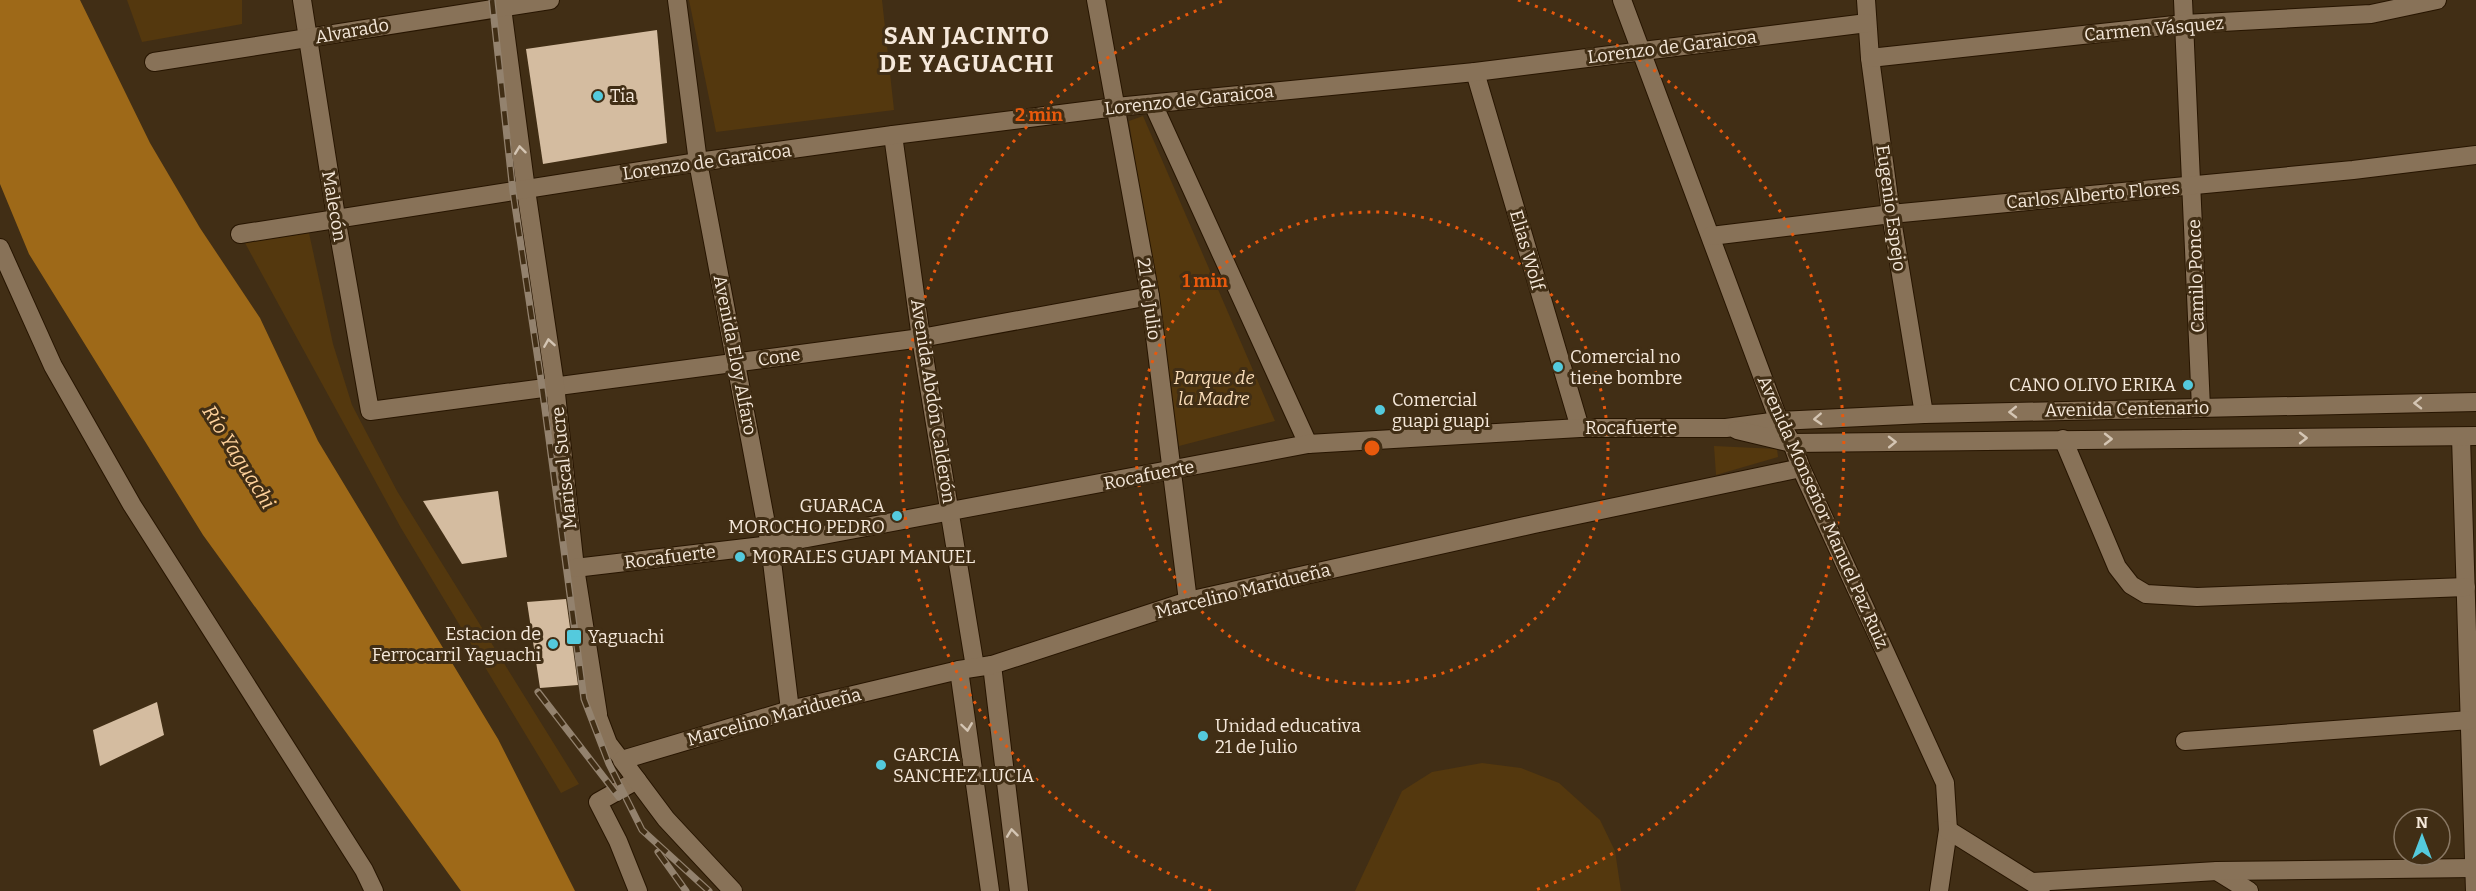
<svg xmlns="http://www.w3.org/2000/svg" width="2476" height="891" viewBox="0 0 2476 891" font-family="Bitter,serif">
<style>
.green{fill:#54380e}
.water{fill:#9e6918}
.building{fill:#d4bca0}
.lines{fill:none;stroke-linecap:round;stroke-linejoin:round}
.pedestrian-casing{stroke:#271500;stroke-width:18}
.minor-casing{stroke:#271500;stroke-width:20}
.tertiary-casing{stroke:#271500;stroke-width:20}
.pedestrian{stroke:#887258;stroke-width:16}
.minor{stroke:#887258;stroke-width:18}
.tertiary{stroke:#887258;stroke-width:18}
.rail-casing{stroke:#93826e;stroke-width:7}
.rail{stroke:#412e15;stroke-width:4.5;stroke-dasharray:14;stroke-linecap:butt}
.oneway{stroke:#d4c5b3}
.ring{fill:none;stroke:#e8590c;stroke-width:3;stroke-dasharray:3 6}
.poi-dot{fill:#54cadd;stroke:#412e15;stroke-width:2}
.labels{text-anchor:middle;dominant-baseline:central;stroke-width:6;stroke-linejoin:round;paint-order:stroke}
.street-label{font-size:18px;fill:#f5e8da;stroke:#412e15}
.poi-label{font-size:18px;fill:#f5e8da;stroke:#412e15;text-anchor:start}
.park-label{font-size:18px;font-style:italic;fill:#f9dcb8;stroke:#412e15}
.water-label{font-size:20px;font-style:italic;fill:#fed19b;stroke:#412e15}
.district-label{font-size:24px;font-weight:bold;letter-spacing:1.5px;fill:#f5e8da;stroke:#412e15}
.centre{fill:#e8590c;stroke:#412e15;stroke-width:3}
.ring-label{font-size:18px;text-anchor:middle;font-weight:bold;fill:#e8590c;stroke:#412e15;stroke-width:6;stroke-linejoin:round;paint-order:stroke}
</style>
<rect width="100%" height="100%" fill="#412e15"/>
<g class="green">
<polygon points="127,0 242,0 242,24 142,42"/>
<polygon points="689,0 882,0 894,110 716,132"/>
<polygon points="1143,116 1275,421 1179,446 1129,121"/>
<polygon points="309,233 333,344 352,405 397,491 579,784 561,793 401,528 245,243"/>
<polygon points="1714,446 1777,449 1778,457 1716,475"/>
<polygon points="1482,763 1521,768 1559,783 1600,820 1615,851 1621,891 1355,891 1402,791 1432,772"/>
</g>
<polygon class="water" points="0,0 80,0 150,143 200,228 260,318 318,441 498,739 575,891 461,891 203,535 29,254 0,184"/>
<g class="building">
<polygon points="657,30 667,143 543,164 526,49"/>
<polygon points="498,491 507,557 462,564 423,501"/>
<polygon points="566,599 578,685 540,688 527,602"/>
<polygon points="157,702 164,735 100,766 93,730"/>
</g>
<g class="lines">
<defs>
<polyline id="pedestrian" points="598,714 609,743 622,760"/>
<g id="minor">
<polyline points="302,0 336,217 370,411 921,338 1150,296"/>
<polyline points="501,0 526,190 555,385 575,568 598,714"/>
<polyline points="1096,0 1150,296 1188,601"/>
<polyline points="1622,0 1779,421 1792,443 1801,468 1945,783 1948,830 1939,891"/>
<polyline points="1866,0 1870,58 1891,214 1924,414"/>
<polyline points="2183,0 2201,408"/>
<polyline points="1870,58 2184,24 2371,14 2437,0"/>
<polyline points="154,62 550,0"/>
<polyline points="1475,72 1580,428"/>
<polyline points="1153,104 1308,444"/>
<polyline points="893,135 921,338 975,667"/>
<polyline points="240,234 698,162 893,135 1116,107 1475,72 1867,23"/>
<polyline points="1711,236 1891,214 2353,170 2476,155"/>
<polyline points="0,248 53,366 132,505 364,870 374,891"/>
<polyline points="2461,437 2475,891"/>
<polyline points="2063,439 2117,567 2131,585 2146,594 2197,597 2466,587"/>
<polyline points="575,568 770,545 790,710"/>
<polyline points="992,665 1019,891"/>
<polyline points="959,670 990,891"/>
<polyline points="2185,741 2470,720"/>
<polyline points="637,780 598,802 618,841 638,891"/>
<polyline points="1948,830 2041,888"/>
<polyline points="2217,871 2249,891"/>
<polyline points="2033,882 2217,871 2474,868"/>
<polyline points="733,891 666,819 622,760 790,710 959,670 992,665 1188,601 1534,524 1801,468"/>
</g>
<g id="tertiary">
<polyline points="677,0 698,162 770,545 1308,444 1580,428 1726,428 1779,421 1924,414 2476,402"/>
<polyline points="1737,430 1792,443 2476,436"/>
</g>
</defs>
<use href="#pedestrian" class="pedestrian-casing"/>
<use href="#minor" class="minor-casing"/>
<use href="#tertiary" class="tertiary-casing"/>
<use href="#pedestrian" class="pedestrian"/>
<use href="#minor" class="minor"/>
<use href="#tertiary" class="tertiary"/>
<defs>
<g id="rail">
<polyline points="492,0 513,192 542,387 584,699 609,764 642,830 709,891"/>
<polyline points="538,692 619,797"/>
<polyline points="658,852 686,891"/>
</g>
</defs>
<use href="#rail" class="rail-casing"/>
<use href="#rail" class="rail"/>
</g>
<defs><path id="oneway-chevron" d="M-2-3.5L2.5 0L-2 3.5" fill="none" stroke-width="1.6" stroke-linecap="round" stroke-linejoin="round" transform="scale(1.5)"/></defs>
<g class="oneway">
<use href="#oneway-chevron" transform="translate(520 150) rotate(-97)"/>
<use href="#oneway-chevron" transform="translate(549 343) rotate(-99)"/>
<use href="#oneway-chevron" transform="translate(2418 403) rotate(179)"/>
<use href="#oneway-chevron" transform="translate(2013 412) rotate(179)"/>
<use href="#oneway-chevron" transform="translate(1818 419) rotate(177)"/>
<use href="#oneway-chevron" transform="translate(2303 438)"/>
<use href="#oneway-chevron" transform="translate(2108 439)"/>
<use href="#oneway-chevron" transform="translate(1892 442) rotate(-1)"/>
<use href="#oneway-chevron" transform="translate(967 727) rotate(82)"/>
<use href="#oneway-chevron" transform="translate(1012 833) rotate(-97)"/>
</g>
<g class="ring">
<circle cx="1372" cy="448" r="236"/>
<path d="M1211 891A471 471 0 0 1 1226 0M1518 0A471 471 0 0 1 1533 891"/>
</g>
<g class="poi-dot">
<circle cx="598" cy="96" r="6"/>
<circle cx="1558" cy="367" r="6"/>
<circle cx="2188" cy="385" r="6"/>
<circle cx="1380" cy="410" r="6"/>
<circle cx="897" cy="516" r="6"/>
<circle cx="740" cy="557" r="6"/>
<rect x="566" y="629" width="16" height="16" rx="3"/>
<circle cx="553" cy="644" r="6"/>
<circle cx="1203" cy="736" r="6"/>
<circle cx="881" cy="765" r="6"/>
</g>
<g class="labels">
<g class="street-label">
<text transform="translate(2154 29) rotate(-5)">Carmen Vásquez</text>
<text transform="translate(352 31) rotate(-10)">Alvarado</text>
<text transform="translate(1672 47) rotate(-7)">Lorenzo de Garaicoa</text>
<text transform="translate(1189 100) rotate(-6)">Lorenzo de Garaicoa</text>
<text transform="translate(707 162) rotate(-8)">Lorenzo de Garaicoa</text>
<text transform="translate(2093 195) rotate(-5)">Carlos Alberto Flores</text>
<text transform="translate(334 206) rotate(80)">Malecón</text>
<text transform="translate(1891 208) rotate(82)">Eugenio Espejo</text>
<text transform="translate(1527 250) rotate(74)">Elias Wolf</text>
<text transform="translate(2196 276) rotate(-92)">Camilo Ponce</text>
<text transform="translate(1149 299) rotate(82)">21 de Julio</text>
<text transform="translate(735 355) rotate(79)">Avenida Eloy Alfaro</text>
<text transform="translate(779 357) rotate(-8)">Cone</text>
<text transform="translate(933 401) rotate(81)">Avenida Abdón Calderón</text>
<text transform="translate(2127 409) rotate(-1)">Avenida Centenario</text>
<text x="1631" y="428">Rocafuerte</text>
<text transform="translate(564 468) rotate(-96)">Mariscal Sucre</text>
<text transform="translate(1149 475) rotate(-11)">Rocafuerte</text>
<text transform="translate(1823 512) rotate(66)">Avenida Monseñor Manuel Paz Ruiz</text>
<text transform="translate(670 557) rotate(-7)">Rocafuerte</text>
<text transform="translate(1243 591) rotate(-14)">Marcelino Maridueña</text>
<text transform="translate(774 717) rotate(-15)">Marcelino Maridueña</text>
</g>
<g class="poi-label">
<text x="610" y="96">Tia</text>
<text x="1570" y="357">Comercial no<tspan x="1570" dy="21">tiene bombre</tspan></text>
<text x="2176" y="385" text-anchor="end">CANO OLIVO ERIKA</text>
<text x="1392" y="400">Comercial<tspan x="1392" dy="21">guapi guapi</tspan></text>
<text x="885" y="506" text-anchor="end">GUARACA<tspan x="885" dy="21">MOROCHO PEDRO</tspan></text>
<text x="752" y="557">MORALES GUAPI MANUEL</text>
<text x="541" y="634" text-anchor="end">Estacion de<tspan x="541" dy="21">Ferrocarril Yaguachi</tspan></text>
<text x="588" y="637">Yaguachi</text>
<text x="1215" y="726">Unidad educativa<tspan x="1215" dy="21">21 de Julio</tspan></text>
<text x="893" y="755">GARCIA<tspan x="893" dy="21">SANCHEZ LUCIA</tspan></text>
</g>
<g class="park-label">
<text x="1214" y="378">Parque de<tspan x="1214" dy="21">la Madre</tspan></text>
</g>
<g class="water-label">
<text transform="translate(239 457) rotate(58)">Río Yaguachi</text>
</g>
<g class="district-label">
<text x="967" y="36">SAN JACINTO<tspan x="967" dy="28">DE YAGUACHI</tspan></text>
</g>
</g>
<circle cx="1372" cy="448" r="9" class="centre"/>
<g class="ring-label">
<text x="1039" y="121">2 min</text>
<text x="1205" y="287">1 min</text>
</g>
<g transform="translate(2422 837)"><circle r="28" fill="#412e15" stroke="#897864" stroke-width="1.5"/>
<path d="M0-4.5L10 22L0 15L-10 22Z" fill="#54cadd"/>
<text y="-9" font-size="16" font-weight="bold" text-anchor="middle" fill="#f5e8da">N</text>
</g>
</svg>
